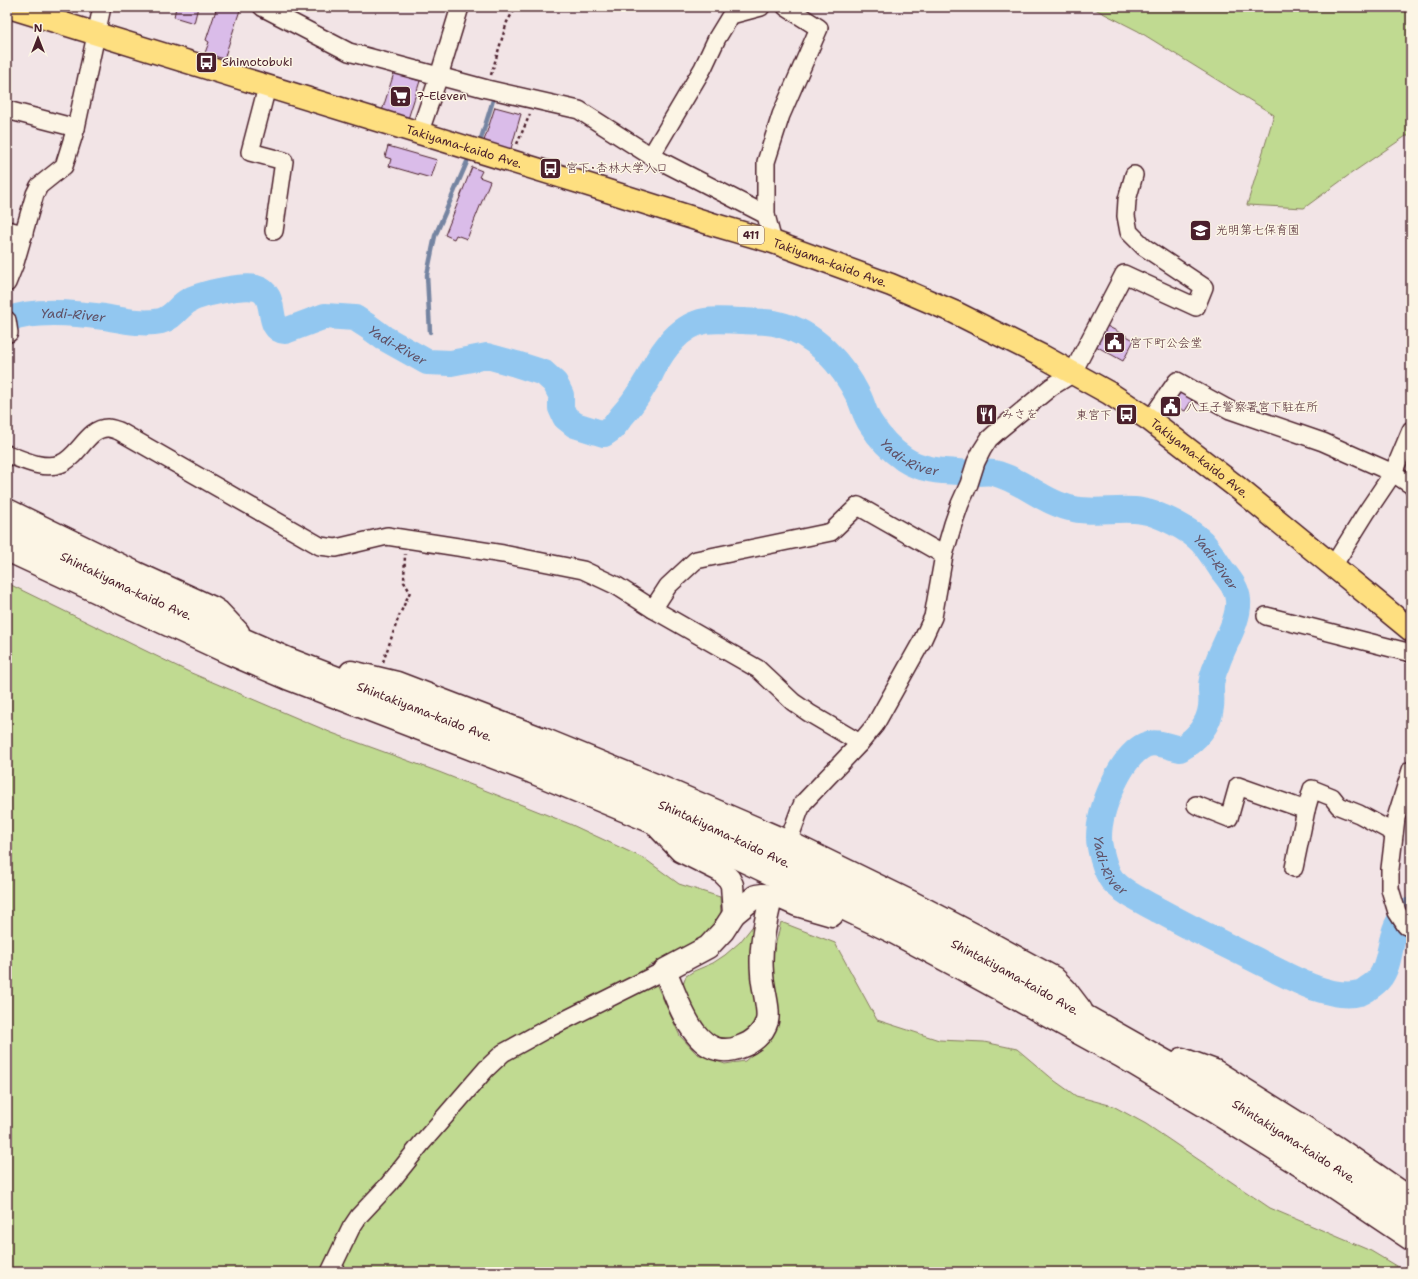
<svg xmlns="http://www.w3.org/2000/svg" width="1418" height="1279" viewBox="0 0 1418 1279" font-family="'Shantell Sans','Klee One',sans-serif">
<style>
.green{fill:#c0da91;stroke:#857c5e}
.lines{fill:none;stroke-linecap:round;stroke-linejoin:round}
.stream{stroke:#7584a1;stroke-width:4.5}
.river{stroke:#92c7f0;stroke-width:26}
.building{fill:#dabce9;stroke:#4a1f2b}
.minor-casing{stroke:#4a1f2b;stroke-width:20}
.secondary-casing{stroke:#4a1f2b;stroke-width:25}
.trunk-casing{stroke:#4a1f2b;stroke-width:25}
.path{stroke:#4a1f2b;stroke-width:2.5;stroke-dasharray:3 3;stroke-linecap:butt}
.minor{stroke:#fcf5e5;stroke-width:17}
.secondary{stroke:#fcf5e5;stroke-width:22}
.trunk{stroke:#fedf80;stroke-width:22}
.labels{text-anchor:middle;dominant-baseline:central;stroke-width:3;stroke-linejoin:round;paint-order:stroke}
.shield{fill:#fcf5e5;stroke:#7f5f63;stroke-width:1}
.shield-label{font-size:11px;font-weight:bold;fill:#4a1f2b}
.poi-label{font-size:12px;fill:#4a1f2b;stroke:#fcf5e5;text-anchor:start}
.street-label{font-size:12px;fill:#4a1f2b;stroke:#fcf5e5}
.water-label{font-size:13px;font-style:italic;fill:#605166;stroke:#fcf5e5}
</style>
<rect width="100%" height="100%" fill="#f2e4e6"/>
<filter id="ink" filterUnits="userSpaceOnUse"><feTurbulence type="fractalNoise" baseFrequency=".025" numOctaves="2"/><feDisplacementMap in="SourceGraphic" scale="8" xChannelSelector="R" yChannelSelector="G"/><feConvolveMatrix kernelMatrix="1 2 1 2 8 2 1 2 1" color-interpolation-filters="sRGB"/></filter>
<g filter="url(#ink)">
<g class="green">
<polygon points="1091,7 1411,7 1411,136 1406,136 1349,175 1304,208 1247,205 1274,115 1138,31"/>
<polygon points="7,583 189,672 332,733 439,772 570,824 645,859 679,884 720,897 721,916 706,938 671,957 648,966 680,1036 697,1054 725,1064 745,1061 763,1045 772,959 781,922 835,943 877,1020 939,1040 984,1042 1017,1049 1055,1081 1076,1096 1113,1106 1146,1124 1270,1208 1371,1251 1406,1272 7,1272"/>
<polygon points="756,922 759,1019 752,1030 731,1039 710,1036 698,1025 683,985 686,976 694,971 713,963 725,955 740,942"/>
</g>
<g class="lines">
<g class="stream">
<polyline points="480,142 494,97"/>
<polyline points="430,332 427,275 435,236 467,162"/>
</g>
<path class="river" id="s1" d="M7,320C35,309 75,313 104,317C122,320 143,325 161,321C172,318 177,309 185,303C196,294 242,285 256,288C280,294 264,330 285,331L325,316L355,318L369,327L384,338L427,362L451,363L487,356L516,364L544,373L555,383L561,395V408L565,417L575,425L604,434C614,428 614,426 621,417C631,406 639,394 646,382C649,378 651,373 653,369C663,349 681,325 705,321C718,319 732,321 744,321C755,322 767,321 778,324C815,332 843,365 859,397C863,405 865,416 871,424C879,437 891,450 904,459C925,473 951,471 975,473C981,473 988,472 994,473C1023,480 1045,504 1074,509C1097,514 1120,507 1142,511C1161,514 1189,529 1202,542C1210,551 1216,561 1222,570C1229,579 1237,588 1238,600C1240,620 1223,645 1217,664C1214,671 1211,680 1211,688C1211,694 1212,701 1211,707C1209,725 1196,740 1180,749C1169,747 1156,740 1145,745C1120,757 1099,810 1099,837C1099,848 1105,871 1112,880C1125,894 1144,902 1160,911C1191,928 1223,944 1254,959C1274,969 1294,980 1315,988C1327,992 1346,997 1359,993C1362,993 1365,990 1367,989C1371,986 1376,983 1379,979C1395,960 1386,923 1411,910"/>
</g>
<g class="building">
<polygon points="176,7 198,7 194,23 174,17"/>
<polygon points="217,7 241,7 224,59 205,53 209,42 206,40"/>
<polygon points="394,73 420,81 408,119 382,111"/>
<polygon points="495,107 521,114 510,152 483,144"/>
<polygon points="388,146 437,160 431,178 389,166 391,159 385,157"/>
<polygon points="472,167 482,171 479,177 490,181 467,239 456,235 454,239 445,235"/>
<polygon points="1105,325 1134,340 1123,361 1094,345"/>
<polygon points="1181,390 1195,395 1185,411 1177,407 1172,413 1164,407"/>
</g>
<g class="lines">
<defs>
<g id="minor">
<polyline points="262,7 349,52 487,89 579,110 651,156 766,215 773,242"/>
<polyline points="267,87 250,152 284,161 274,231"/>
<polyline points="7,110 76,128"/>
<polyline points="419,134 439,76 460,7"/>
<polyline points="651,156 703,68 717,38 731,15 761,7"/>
<polyline points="766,215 766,162 781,115 819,28 786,7"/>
<polyline points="7,230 24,234"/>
<polyline points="7,283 15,263 35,194 39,186 64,166 76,128 102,7"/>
<polyline points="7,320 9,333"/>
<polyline points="1150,420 1177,381 1230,410 1323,442 1393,473 1411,485"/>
<path d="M7,454C23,460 43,470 60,464C78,458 88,427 108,428C111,428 116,430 119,431L320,546L336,548L387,536L503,554L583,570L617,586L653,609L758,669L793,702L809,713L860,743"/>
<polyline points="1333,566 1366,513 1393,473 1411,430"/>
<polyline points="653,609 668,586 696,560 831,532 858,506 944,555"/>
<polyline points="1266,616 1411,653"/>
<polyline points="1411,770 1396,818 1390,869 1390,889 1397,912 1406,926 1411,927"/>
<polyline points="1196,805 1229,818 1238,786 1306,810"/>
<polyline points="788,842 799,812 803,803 860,743 875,725 922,641 933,617 944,555 953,524 960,504 969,484 976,462 982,450 989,439 999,430 1051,387 1072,374 1124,274 1196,307 1204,287 1144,247 1129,232 1126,216 1127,200 1134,175"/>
<polyline points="1294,868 1306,810 1312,789 1332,797 1339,806 1359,814 1394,833"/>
<polyline points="330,1272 351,1228 359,1216 389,1184 421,1144 486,1069 503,1053 543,1031 665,970"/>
</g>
<g id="secondary">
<polyline points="7,510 136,573 213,608 219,612 238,632"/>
<path id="s2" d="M7,529L133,591L288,659L552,761L674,810L910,921L995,965L1195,1078L1411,1216"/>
<polyline points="7,550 231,654 287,678 532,772 727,853 893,932 957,966 1121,1056 1205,1106 1314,1174 1411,1239"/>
<polyline points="351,672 397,683 543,739 665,789 788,842 913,903 990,943 1054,978 1065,989 1081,1010"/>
<polyline points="659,828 681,851 721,871 729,879 732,885 734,914"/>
<path d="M769,907C764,929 760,950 762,973C762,986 770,1009 767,1021C763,1034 752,1043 740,1047C695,1065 678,1000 665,970L708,947L723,931L734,914L756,896L763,895L777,896L797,905L832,915"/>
<polyline points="1182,1059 1215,1071 1336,1147 1411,1199"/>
</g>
<g id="trunk">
<path id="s3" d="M9,7L592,186L715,225L773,242L891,285L954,312L1042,356L1109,393L1150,420L1238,488L1411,630"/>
</g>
</defs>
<use href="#minor" class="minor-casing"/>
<use href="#secondary" class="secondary-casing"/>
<use href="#trunk" class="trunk-casing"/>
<g class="path">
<polyline points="491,75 507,22 516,7"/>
<polyline points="517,144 530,114"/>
<polyline points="383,662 399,616 410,592 404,582 405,554"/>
</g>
<use href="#minor" class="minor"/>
<use href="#secondary" class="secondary"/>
<use href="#trunk" class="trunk"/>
</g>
</g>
<defs>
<symbol id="bus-square" viewBox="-11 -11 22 22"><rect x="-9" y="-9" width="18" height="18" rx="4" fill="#4a1f2b" stroke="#fcf5e5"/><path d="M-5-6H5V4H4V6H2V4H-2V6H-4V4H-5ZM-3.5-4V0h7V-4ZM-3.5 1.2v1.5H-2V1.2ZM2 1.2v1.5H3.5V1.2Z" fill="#fff"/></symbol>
<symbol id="supermarket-square" viewBox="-11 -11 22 22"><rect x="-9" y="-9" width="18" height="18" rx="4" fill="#4a1f2b" stroke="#fcf5e5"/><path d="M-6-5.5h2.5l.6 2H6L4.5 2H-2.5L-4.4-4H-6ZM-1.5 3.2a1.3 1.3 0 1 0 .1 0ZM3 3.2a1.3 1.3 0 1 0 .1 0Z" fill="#fff"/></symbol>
<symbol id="school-square" viewBox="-11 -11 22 22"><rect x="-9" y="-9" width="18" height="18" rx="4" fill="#4a1f2b" stroke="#fcf5e5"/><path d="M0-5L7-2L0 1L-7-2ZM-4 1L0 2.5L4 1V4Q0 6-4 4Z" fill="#fff"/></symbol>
<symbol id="civic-square" viewBox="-11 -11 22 22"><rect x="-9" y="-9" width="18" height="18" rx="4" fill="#4a1f2b" stroke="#fcf5e5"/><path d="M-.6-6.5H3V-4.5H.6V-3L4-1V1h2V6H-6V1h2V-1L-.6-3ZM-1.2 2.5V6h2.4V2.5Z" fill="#fff"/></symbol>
<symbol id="restaurant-square" viewBox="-11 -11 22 22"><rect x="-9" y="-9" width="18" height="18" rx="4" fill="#4a1f2b" stroke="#fcf5e5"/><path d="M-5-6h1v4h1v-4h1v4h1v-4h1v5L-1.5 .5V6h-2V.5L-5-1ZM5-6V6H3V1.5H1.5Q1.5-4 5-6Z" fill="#fff"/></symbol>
</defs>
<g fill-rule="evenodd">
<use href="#bus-square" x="194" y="50" width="25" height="25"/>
<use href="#supermarket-square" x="388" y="84" width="25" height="25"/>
<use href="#bus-square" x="538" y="156" width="25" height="25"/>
<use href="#school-square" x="1188" y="218" width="25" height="25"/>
<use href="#civic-square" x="1102" y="330" width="25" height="25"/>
<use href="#civic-square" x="1158" y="394" width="25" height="25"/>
<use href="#restaurant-square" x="974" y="402" width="25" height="25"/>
<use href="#bus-square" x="1114" y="402" width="25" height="25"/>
</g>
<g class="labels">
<rect class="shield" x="738" y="226" width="26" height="18" rx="3"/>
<g class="shield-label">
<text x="751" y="235">411</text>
</g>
<g class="poi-label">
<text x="222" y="62">Shimotobuki</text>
<text x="416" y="96">7-Eleven</text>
<text x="566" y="168">宮下･杏林大学入口</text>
<text x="1216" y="230">光明第七保育園</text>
<text x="1130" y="343">宮下町公会堂</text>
<text x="1186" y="407">八王子警察署宮下駐在所</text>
<text x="1002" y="414">みさを</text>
<text x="1112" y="415" text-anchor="end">東宮下</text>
</g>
<g class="street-label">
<text stroke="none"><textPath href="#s3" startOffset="476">Takiyama-kaido Ave.</textPath></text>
<text stroke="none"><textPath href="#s3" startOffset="860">Takiyama-kaido Ave.</textPath></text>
<text stroke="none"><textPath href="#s3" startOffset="1280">Takiyama-kaido Ave.</textPath></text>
<text stroke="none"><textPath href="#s2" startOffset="132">Shintakiyama-kaido Ave.</textPath></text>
<text stroke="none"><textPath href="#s2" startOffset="456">Shintakiyama-kaido Ave.</textPath></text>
<text stroke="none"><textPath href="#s2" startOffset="780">Shintakiyama-kaido Ave.</textPath></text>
<text stroke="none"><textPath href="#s2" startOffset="1104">Shintakiyama-kaido Ave.</textPath></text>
<text stroke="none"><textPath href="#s2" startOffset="1428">Shintakiyama-kaido Ave.</textPath></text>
</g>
<g class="water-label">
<text stroke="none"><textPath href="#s1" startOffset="67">Yadi-River</textPath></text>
<text stroke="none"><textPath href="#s1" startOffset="439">Yadi-River</textPath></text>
<text stroke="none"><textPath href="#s1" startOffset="1111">Yadi-River</textPath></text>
<text stroke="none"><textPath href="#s1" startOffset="1448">Yadi-River</textPath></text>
<text stroke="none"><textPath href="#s1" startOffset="1832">Yadi-River</textPath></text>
</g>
</g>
<rect width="1418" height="1279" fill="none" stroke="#fcf5e5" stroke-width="24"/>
<rect x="12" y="12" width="1394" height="1255" fill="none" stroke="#4a1f2b" stroke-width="1.5" filter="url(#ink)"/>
<g transform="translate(38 38)" stroke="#fcf5e5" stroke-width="3" paint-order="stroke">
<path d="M0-3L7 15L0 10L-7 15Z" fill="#4a1f2b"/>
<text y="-6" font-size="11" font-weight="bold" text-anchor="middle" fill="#4a1f2b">N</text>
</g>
</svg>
